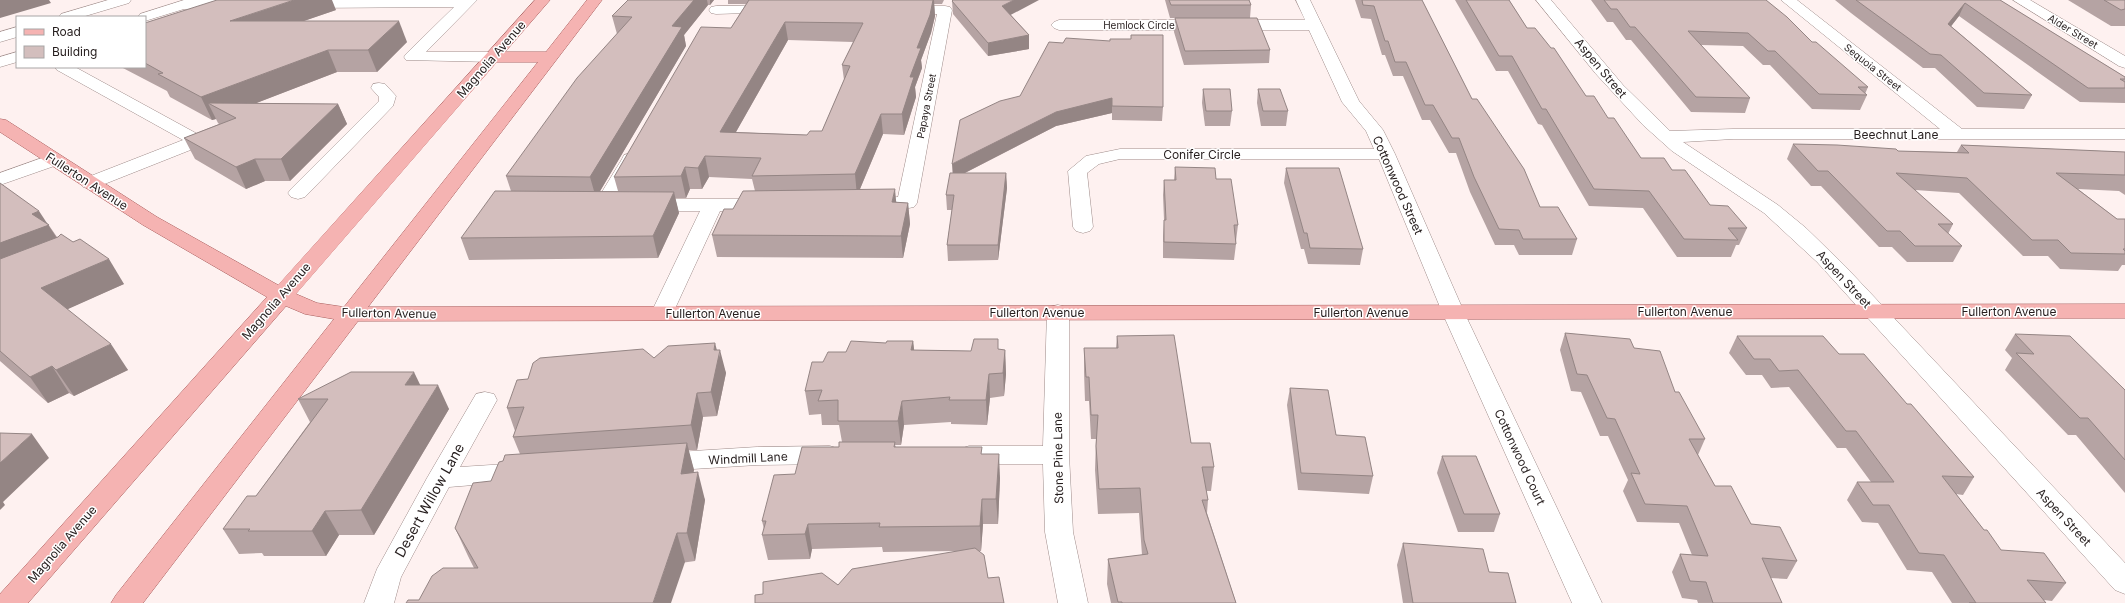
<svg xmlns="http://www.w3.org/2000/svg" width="2125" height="603" viewBox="0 0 2125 603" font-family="Inter,sans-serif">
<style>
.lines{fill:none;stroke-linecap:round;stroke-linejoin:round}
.minor-casing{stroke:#9e8b89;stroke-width:1}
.major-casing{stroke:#a85d5c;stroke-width:1}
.minor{fill:#fff;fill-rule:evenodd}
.major{fill:#f5b3b2;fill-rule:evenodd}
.wall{fill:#b5a3a3;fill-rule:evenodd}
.shaded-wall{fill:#948584}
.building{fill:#d3bebd;stroke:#948584;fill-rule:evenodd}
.labels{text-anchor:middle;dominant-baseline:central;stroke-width:3;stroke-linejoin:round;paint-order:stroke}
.far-street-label{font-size:10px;fill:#251d1d;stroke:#fff}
.street-label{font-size:12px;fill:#251d1d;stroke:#fff}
.near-street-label{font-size:14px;fill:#251d1d;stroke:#fff}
</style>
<rect width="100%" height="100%" fill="#fef1f0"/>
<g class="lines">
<defs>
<g id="minor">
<polygon points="108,0 131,0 129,3 82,17 59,17 61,14"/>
<polygon points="184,0 233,0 239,4 237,7 232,8 184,9 145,21 145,17 138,17 140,14"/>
<polygon points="303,0 477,0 426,52 493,52 499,54 501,57 499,60 493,62 406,60 404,57 406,54 454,7 304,8 299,7 297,4"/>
<polygon points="1296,0 1310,0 1359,101 1383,130 1395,154 1464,312 1602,603 1572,603 1442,312 1379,159 1120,159 1099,164 1087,173 1093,227 1090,231 1083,233 1076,231 1073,227 1068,171 1086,156 1120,149 1374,149 1366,131 1342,102 1309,30 1059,30 1054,28 1051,25 1054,22 1059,20 1305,20"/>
<polygon points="1536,0 1551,0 1623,85 1670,131 1733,129 1940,129 1781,0 1797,0 1962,129 2125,129 2125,139 1733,139 1683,142 1778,205 1806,228 1845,266 2125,563 2125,594 2115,590 1817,262 1764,213 1672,151 1643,125 1596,74"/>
<polygon points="2013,0 2030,0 2125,56 2125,68 2119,66"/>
<polygon points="774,5 779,6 781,9 779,12 716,14 711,13 709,10 711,7 716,6"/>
<path d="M904,6H945L950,7L952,10L917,203L914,207C901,210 883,210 870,207L867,203L870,199L898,197L937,14L899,13L897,10L899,7Z"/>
<polygon points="17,27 17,37 0,42 0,32"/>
<polygon points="17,52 17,62 0,67 0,57"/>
<polygon points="55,67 75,67 203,137 206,141 203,145 97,187 90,189 83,187 80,183 83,179 183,140 57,70"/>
<polygon points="379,83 385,84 396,96 393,106 305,197 298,199 291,197 288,193 291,189 379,101 379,97 371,88 373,84"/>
<polygon points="631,153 638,155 640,159 614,205 611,209 604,211 597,209 594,205 622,159 624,155"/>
<polygon points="53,154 60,156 62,160 60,164 0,185 0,173"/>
<polygon points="648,199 765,199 772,201 775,205 772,209 765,211 720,211 673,313 670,318 662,320 654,318 651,313 700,211 648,211 641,209 638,205 641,201"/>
<polygon points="1058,305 1066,307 1069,312 1069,455 1073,532 1088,603 1058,603 1045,532 1043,464 969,464 960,461 956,455 960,449 969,446 1043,446 1047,312 1050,307"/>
<polygon points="485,392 494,394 497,400 460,467 523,463 532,465 536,472 532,479 523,481 449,487 401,577 394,603 364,603 377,569 427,478 476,394"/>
<polygon points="830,446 839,449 843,455 839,461 830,464 757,465 661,471 652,469 648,462 652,455 661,453 757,447"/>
</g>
<path id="major" d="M535,0H550L505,52H546L587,0H602L368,307L2125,304V318L358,321L143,603H111L116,595L334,319L305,314L286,306L28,603H0V594L267,297L143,225L0,132V119L6,120L157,217L278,285ZM497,62H538L344,307L317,303L296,294Z"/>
</defs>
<use href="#minor" class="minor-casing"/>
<use href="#major" class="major-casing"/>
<use href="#minor" class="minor"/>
<use href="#major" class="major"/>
</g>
<g class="wall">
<path d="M628,0H714L710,5H708L684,35L686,46L600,191H618L614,177L731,28L746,4H728V0H944L942,4H934L935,16L931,33L921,60L922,68L915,87L916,97L904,135L883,134L860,189L897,202L908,203L910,224L903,258L717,257L712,235L733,209L755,191L752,179L709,177L702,189H690L686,198H675L679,213L658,258L469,260L461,238L511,191L506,176L617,34L612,16ZM788,40L853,42L842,65L844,80L822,131L807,135L736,132Z"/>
<polygon points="1165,0 1249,0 1251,5 1250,18 1270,50 1269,63 1184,65 1174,32 1175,18 1170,18"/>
<polygon points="1355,0 1422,0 1472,99 1540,207 1577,239 1572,255 1519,255 1514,245 1495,245 1470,192 1456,153 1449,153 1430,120 1422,120 1403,76 1393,76 1385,55 1382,55 1371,19 1361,18"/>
<polygon points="1455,0 1509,0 1527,28 1586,96 1608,118 1641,158 1672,170 1710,205 1747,228 1739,245 1736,245 1731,257 1677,257 1643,208 1589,206 1542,125 1538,124 1508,71 1496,71"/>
<polygon points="1591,0 1766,0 1812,42 1868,87 1865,94 1867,95 1860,110 1812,109 1770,65 1763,65 1743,46 1701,45 1750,98 1745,113 1691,112 1631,40 1626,40 1613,22 1607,22"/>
<polygon points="1835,0 2000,0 2125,77 2125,103 2080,102 1959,16 1951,26 2032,95 2024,109 1977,107 1935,68 1923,68 1851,13"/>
<polygon points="2068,0 2125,0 2125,26 2111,26"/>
<polygon points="952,1 1011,15 1029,35 1029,49 988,56 953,14"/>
<polygon points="336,10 303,21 407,42 377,72 337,72 256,103 338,104 347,124 290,181 265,181 246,189 195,159 184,138 219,124 218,123 216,119 212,120 170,97 167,91 121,67 145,67 145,23"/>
<polygon points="1131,35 1163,107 1162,121 1112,120 1112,113 1056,126 965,173 1006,173 1007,188 998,260 948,261 947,245 952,210 947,210 946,195 953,173 1020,96 1063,43 1110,41 1131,39"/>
<polygon points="1203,89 1232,111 1230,126 1205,126 1202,103"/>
<polygon points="1258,89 1288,111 1286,126 1261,126 1257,103"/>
<polygon points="1793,144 1898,151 1957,152 1961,145 2125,152 2125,195 2119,191 2078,189 2117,219 2125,219 2125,265 2122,265 2118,271 2060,269 2048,256 2023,256 1959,193 1915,190 1953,224 1948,234 1962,246 1953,262 1907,262 1892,247 1879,247 1821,186 1811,186 1787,159"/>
<polygon points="1175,167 1216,179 1238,225 1236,241 1236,244 1234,260 1163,258 1163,236 1164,220 1163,195 1164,180 1174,180"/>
<polygon points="1286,168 1363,249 1360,265 1308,264 1304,249 1301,249 1284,183"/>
<polygon points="0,183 48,224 57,237 124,284 67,309 128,370 74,396 69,393 48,403 0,361"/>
<polygon points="1565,333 1634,348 1675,392 1705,439 1698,455 1715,486 1751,524 1797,561 1787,579 1770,578 1782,603 1698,603 1697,600 1682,598 1672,572 1680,554 1692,555 1679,523 1637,522 1623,491 1628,480 1608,436 1600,436 1581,392 1571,391 1560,350"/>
<polygon points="2015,334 2125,390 2125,493 2076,435 2068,435 2005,370 2012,358 2005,350"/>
<polygon points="1117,336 1191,443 1214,467 1211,491 1206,491 1208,500 1207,513 1236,603 1111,603 1107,584 1108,559 1142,555 1139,513 1098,514 1095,470 1096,439 1091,439 1089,401 1085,401 1084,372 1084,348 1116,348"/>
<polygon points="1737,336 1839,354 1907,404 1974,477 1963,495 1956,494 1984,530 2001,550 2066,583 2052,601 2044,600 2046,603 1952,603 1932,572 1907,570 1878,523 1862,522 1847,500 1857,482 1871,482 1846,448 1837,448 1789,387 1771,388 1762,375 1746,375 1729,353"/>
<polygon points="913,341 914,350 971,351 999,349 1005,350 1006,374 1004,396 990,398 987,425 951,424 951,422 904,425 901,445 895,445 896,447 982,454 1000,478 998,524 983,524 981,551 978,551 988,578 1004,603 838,585 957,551 883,552 882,547 812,549 810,559 768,560 762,535 764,529 762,521 795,474 839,447 842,442 839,425 822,425 821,414 809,415 805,391 823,362 846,352 886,343"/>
<polygon points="717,350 726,373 717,416 703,417 697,450 688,450 694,470 693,473 705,500 695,561 419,600 474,568 468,556 455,528 491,481 503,461 520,454 513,437 515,431 507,408 528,379 654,358"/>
<polygon points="420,385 449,409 374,535 339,535 326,556 264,556 262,553 239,554 223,529 256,496 310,422 298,399"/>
<polygon points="1290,388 1336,435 1373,476 1369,494 1298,490 1287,405"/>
<polygon points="1442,456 1500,514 1494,532 1458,532 1437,473"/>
<polygon points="1403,543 1489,572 1516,603 1403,603 1397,565"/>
</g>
<g class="shaded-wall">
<polygon points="0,0 49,0 51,3 0,18"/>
<polygon points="294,0 332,0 336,10 240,43 230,21"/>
<polygon points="694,0 707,0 708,5 684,35 686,46 596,198 590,177 672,26"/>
<polygon points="710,0 714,0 710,5"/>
<polygon points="933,0 934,0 935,16 931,33 921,60 922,68 915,87 916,97 904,135 902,114 910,77 917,48"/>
<polygon points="1014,0 1039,0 1003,19 1002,6"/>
<polygon points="1965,3 1959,16 1942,38 1948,24"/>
<polygon points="399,21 407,42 377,72 368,50"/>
<polygon points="785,22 788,40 724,153 720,132"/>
<polygon points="1029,35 1029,49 988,56 988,43"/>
<polygon points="328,50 337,72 228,114 208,103 216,119 212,120 201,97"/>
<polygon points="1112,98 1112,113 1056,126 953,179 952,164 1056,112"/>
<polygon points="338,104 347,124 290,181 281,159"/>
<polygon points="881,114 883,134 857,196 855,174"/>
<polygon points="705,156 709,177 702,189 698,168"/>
<polygon points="255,159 265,181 246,189 236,167"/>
<polygon points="685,167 690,189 686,198 681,176"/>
<polygon points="1006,173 1007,188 998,260 998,245"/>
<polygon points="895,189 897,211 892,202"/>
<polygon points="674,192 679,213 658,258 653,236"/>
<polygon points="908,203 910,224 903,258 901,236"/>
<polygon points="39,211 64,249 0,274 0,243 32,214"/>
<polygon points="109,259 124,284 57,314 41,288"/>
<polygon points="913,341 916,365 911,350"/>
<polygon points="715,343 719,358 720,350 726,373 717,416 711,392 714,350"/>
<polygon points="111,344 128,370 74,396 56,370"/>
<polygon points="1005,350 1006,374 1004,396 1003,373"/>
<polygon points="52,366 69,393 48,403 30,377"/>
<polygon points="414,372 425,395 405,385"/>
<polygon points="989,374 990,398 987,425 986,400"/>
<polygon points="438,385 449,409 374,535 361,510"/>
<polygon points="697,393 703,417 697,450 691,425"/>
<polygon points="902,401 904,425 901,445 898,421"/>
<polygon points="32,434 49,458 3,502 5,505 0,510 0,463"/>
<polygon points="687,443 694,470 688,501 681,474"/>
<polygon points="999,454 1000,478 998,524 996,499"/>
<polygon points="698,472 705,500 695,561 687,533"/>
<polygon points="982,499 983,524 981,551 980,526"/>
<polygon points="325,511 339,535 326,556 312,531"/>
<polygon points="808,524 812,549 810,559 805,534"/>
<polygon points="677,533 685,562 671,603 653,603"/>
</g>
<g class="building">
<polygon points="217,0 294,0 230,21 399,21 368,50 328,50 201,97 158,74 163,73 145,63 145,23"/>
<polygon points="628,0 694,0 672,26 682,27 590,177 506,176 577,78 632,17 612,16"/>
<path d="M749,0H933L930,15L917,48H921L910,77H914L902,114H881L855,174L752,176L761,158L705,156L698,168L685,167L681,176L614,177L701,27L731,28ZM785,22L863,23L842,65L850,66L822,131H810L807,135L720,132Z"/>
<polygon points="953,0 1014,0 1002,6 1029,35 988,43 952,1"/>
<polygon points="1169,0 1249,0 1251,5 1171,5"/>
<polygon points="1362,0 1422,0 1472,99 1477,99 1524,169 1540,207 1558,207 1577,239 1523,239 1519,230 1499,229 1474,177 1459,138 1452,138 1433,105 1425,105 1406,62 1395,62 1388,41 1385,41 1374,6 1363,5"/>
<polygon points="1466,0 1509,0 1527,28 1535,28 1551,48 1554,48 1586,96 1594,96 1608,118 1614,118 1641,158 1664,158 1672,170 1685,170 1710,205 1728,206 1747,228 1728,228 1738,240 1684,239 1649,191 1594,189 1546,109 1542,109 1512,56 1499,56"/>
<polygon points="1604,0 1766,0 1787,17 1812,42 1816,42 1868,87 1858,87 1867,95 1819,94 1775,51 1768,51 1748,33 1688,31 1750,98 1696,97 1635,27 1630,27 1617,9 1611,9"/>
<polygon points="1856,0 2000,0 2125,77 2125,79 2120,79 2125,82 2125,88 2088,88 1965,3 1948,24 2032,95 1984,93 1941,55 1930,54"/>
<polygon points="2104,0 2125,0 2125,9 2121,10"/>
<polygon points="1175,18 1257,18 1270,50 1185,51"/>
<polygon points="1131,35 1163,35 1163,107 1112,106 1112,98 1056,112 952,164 960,120 1000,101 1020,96 1049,42 1063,43 1066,38 1110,41 1110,39 1131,39"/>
<polygon points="1203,89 1230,89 1232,111 1206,111"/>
<polygon points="1258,89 1280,89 1288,111 1263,111"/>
<polygon points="208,103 338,104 281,159 255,159 236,167 184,138 236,118"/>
<polygon points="1793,144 1837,145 1896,149 1898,151 1969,153 1961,145 2125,152 2125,175 2056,173 2117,219 2125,219 2125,249 2123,249 2125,251 2125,254 2071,253 2058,240 2032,240 1967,178 1896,173 1953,224 1938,224 1962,246 1915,246 1900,231 1887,231 1828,171 1818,171"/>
<polygon points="1175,167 1215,168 1216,179 1231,179 1238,225 1234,225 1236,244 1164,242 1164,220 1166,220 1164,180 1176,180"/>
<polygon points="1286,168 1339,168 1363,249 1310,248 1307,233 1304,233"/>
<polygon points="950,173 1006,173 998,245 947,245 954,195 946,195"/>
<polygon points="0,183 39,211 32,214 49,225 0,243"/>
<polygon points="895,189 892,202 908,203 901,236 712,235 724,209 733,209 743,191"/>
<polygon points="495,191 674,192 653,236 461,238"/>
<polygon points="61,234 73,242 80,239 109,259 41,288 111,344 56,370 52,366 30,377 0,351 0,259 58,237"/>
<polygon points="1565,333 1630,339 1634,348 1660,351 1675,392 1679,392 1705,439 1689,439 1715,486 1731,486 1751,524 1780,527 1797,561 1762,558 1782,603 1713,603 1706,582 1690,581 1680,554 1708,556 1687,506 1645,504 1631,473 1640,474 1615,419 1607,418 1587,375 1577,374"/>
<polygon points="2015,334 2070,336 2125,390 2125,460 2088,418 2080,418 2016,353 2034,354"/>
<polygon points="1174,335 1191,443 1210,443 1214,467 1202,467 1208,500 1202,500 1236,603 1122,603 1122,602 1118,602 1108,559 1148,554 1144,540 1140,488 1099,489 1096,446 1098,415 1091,415 1089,377 1086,377 1084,348 1118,348 1117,336"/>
<polygon points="1737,336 1823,336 1839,354 1864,354 1907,404 1911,404 1974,477 1942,476 1984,530 1987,530 2001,550 2044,553 2066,583 2027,580 2046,603 1969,603 1976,603 1944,555 1919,553 1889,505 1873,505 1857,482 1894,482 1856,431 1846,431 1798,370 1779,371 1770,359 1754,359"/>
<polygon points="974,339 998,339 998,349 1005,350 1003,373 989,374 986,400 949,400 950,397 902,401 898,421 838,421 838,400 818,401 822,390 805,391 812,362 823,362 828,352 846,352 851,341 886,343 887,341 913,341 911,350 971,351"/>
<polygon points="715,343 714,350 720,350 711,392 697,393 691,425 513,437 524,407 507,408 517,380 528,379 533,363 540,358 643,349 654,358 668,346"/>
<polygon points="351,372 414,372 405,385 438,385 361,510 325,511 312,531 248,531 250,529 223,529 247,496 256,496 328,399 298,399"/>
<polygon points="1290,388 1328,390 1336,435 1365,437 1373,476 1301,473"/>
<polygon points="0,433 32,434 0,463"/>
<polygon points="839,442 895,442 894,447 982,447 981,454 999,454 996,499 982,499 980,526 879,527 880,523 808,524 805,534 762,535 766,521 762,521 774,475 795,474 802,447 839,447"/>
<polygon points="687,443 681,474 698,472 687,533 677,533 653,603 406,603 408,600 419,600 432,576 443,568 478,568 455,528 473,483 491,481 499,462 503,461 505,455"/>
<polygon points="1442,456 1476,456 1500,514 1464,514"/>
<polygon points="1403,543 1483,549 1489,572 1508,573 1516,603 1413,603"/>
<polygon points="975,548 984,555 988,578 999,577 1004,603 755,603 755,595 763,594 763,582 822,573 838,585 852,569"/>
</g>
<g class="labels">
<g class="far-street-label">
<text x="1139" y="25">Hemlock Circle</text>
<text transform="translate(2073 31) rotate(31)">Alder Street</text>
<text transform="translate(1873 67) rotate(38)">Sequoia Street</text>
<text transform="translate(926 106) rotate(-79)">Papaya Street</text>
</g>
<g class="street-label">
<text transform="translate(491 59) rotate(-49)">Magnolia Avenue</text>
<text transform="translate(1601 68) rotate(50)">Aspen Street</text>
<text x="1896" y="134">Beechnut Lane</text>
<text x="1202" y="154">Conifer Circle</text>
<text transform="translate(87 181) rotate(33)">Fullerton Avenue</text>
<text transform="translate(1398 185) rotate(66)">Cottonwood Street</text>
<text transform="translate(1844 279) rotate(47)">Aspen Street</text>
<text transform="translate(276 301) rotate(-49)">Magnolia Avenue</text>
<text x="1685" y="311">Fullerton Avenue</text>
<text x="2009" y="311">Fullerton Avenue</text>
<text x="1037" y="312">Fullerton Avenue</text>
<text x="1361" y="312">Fullerton Avenue</text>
<text transform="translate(389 313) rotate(1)">Fullerton Avenue</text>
<text x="713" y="313">Fullerton Avenue</text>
<text transform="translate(1520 457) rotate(65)">Cottonwood Court</text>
<text transform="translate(748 458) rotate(-3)">Windmill Lane</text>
<text transform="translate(1058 458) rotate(-91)">Stone Pine Lane</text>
<text transform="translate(2064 517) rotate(47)">Aspen Street</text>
<text transform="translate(62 544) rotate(-49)">Magnolia Avenue</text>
</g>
<g class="near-street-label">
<text transform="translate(429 500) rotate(-61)">Desert Willow Lane</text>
</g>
</g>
<rect x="16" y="16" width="130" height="52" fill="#ffffff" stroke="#a8a5a5"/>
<rect x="24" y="29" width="20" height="6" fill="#f5b3b2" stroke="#a8a5a5"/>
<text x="52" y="36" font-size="12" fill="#251d1d">Road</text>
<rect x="24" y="46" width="20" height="12" fill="#d3bebd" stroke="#a8a5a5"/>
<text x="52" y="56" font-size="12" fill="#251d1d">Building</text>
</svg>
